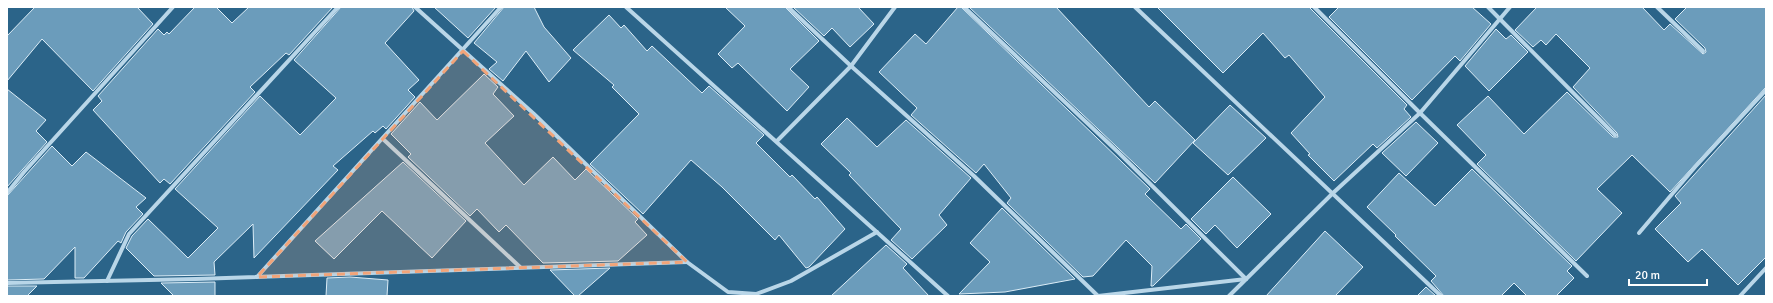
<svg xmlns="http://www.w3.org/2000/svg" width="1773" height="303" viewBox="0 0 1773 303" font-family="Signika,sans-serif">
<style>
.building{fill:#6b9cbb;stroke:#dcedf7}
.lines{fill:none;stroke-linecap:round;stroke-linejoin:round}
.street{stroke:#b9d6e8;stroke-width:4}
.marked{fill:#f2a479;fill-opacity:0.2;stroke:#f2a479;stroke-width:3;stroke-dasharray:8 5;stroke-linejoin:round}
</style>
<rect width="100%" height="100%" fill="#2b6489"/>
<g class="building">
<polygon points="35,7 137,7 153,24 93,91 42,39 7,81 7,36"/>
<polygon points="195,7 216,7 232,23 249,7 333,7 289,55 286,53 250,87 255,92 170,184 164,179 160,183 93,110 102,101 98,96 158,29 164,35 167,32 169,34"/>
<polygon points="341,7 412,7 414,11 385,43 419,80 408,90 415,97 386,129 383,126 375,133 373,131 333,166 338,170 254,258 253,224 214,262 215,275 154,276 126,248 132,236 148,219 188,258 218,228 175,189 260,96 300,135 336,98 294,60"/>
<polygon points="434,7 496,7 468,38"/>
<polygon points="504,7 534,7 544,27 571,58 549,82 526,51 503,81 489,69 497,62 474,43"/>
<polygon points="725,7 785,7 819,41 790,69 809,87 787,111 738,63 732,68 718,54 745,26"/>
<polygon points="793,7 858,7 874,24 850,47 832,28 824,36"/>
<polygon points="958,7 961,7 1150,189 1145,194 1181,229 1186,224 1201,239 1153,286 1151,286 1152,266 1126,240 1093,276 1083,277 1007,203 1011,198 984,164 976,173 911,115 917,108 879,72 915,34 926,44"/>
<polygon points="969,7 1056,7 1149,107 1155,101 1195,140 1155,183"/>
<polygon points="1157,7 1309,7 1407,105 1404,109 1411,117 1377,148 1373,144 1334,181 1308,155 1310,154 1291,133 1325,97 1289,55 1285,58 1263,33 1223,73"/>
<polygon points="1339,7 1472,7 1491,24 1460,61 1455,56 1412,100 1329,17"/>
<polygon points="1537,7 1642,7 1664,30 1670,24 1703,54 1706,52 1705,48 1675,19 1687,7 1766,7 1766,87 1670,192 1632,155 1597,189 1622,213 1576,261 1477,164 1486,155 1457,125 1488,96 1524,134 1567,92 1613,137 1618,137 1617,133 1573,87 1590,68 1556,34 1546,45 1541,40 1533,47 1515,30"/>
<polygon points="609,15 621,28 624,25 647,51 652,46 702,93 709,86 764,135 756,143 790,177 792,175 815,199 817,197 845,229 809,267 806,268 779,235 775,240 722,187 691,160 643,214 590,164 639,114 612,87 614,85 573,50"/>
<polygon points="1496,29 1506,39 1511,35 1528,52 1489,91 1465,66"/>
<polygon points="484,74 498,87 493,94 514,116 485,143 524,185 553,157 575,180 586,169 638,219 635,222 647,235 618,261 543,263 506,225 499,232 477,209 470,216 408,157 411,154 391,134 420,102 437,120"/>
<polygon points="7,89 46,120 36,131 47,142 7,187"/>
<polygon points="1766,95 1766,257 1738,285 1702,249 1688,262 1655,229 1681,203 1675,196"/>
<polygon points="1230,105 1266,138 1228,175 1193,143"/>
<polygon points="847,118 877,147 906,120 971,178 939,215 947,225 912,259 891,240 901,229 849,175 851,173 821,144"/>
<polygon points="1416,122 1438,143 1406,176 1382,153"/>
<polygon points="52,146 72,166 86,152 146,198 136,207 143,214 126,232 121,243 118,241 84,278 75,278 75,247 44,279 7,280 7,196"/>
<polygon points="403,162 466,221 432,258 382,211 334,259 315,241"/>
<polygon points="1472,169 1572,266 1567,271 1574,278 1556,296 1527,296 1514,283 1501,296 1444,296 1431,281 1436,276 1395,236 1396,235 1367,207 1399,173 1435,206"/>
<polygon points="1233,177 1271,214 1237,248 1215,225 1206,234 1191,219"/>
<polygon points="1002,208 1075,279 1005,292 959,294 990,262 970,243"/>
<polygon points="1325,231 1363,267 1335,296 1266,296"/>
<polygon points="886,245 907,264 903,268 929,296 831,296"/>
<polygon points="610,268 578,296 575,296 550,270"/>
<polygon points="350,277 388,280 387,296 326,296 327,278"/>
<polygon points="215,282 215,296 174,296 161,283"/>
<polygon points="7,286 37,286 27,296 7,296"/>
<polygon points="1426,287 1436,296 1417,296"/>
</g>
<g class="lines">
<g class="street">
<polyline points="415,7 534,114 687,262 728,292 756,294 791,281 877,232"/>
<polyline points="626,7 948,296"/>
<polyline points="788,7 851,66 974,176 1098,296"/>
<polyline points="964,7 1118,152 1246,279"/>
<polyline points="1135,7 1441,296"/>
<polyline points="1314,7 1420,113 1587,276"/>
<polyline points="1488,7 1615,135"/>
<polyline points="1657,7 1703,51"/>
<polyline points="383,139 520,267"/>
<polyline points="777,141 851,66 895,7"/>
<polyline points="7,193 24,172 173,7"/>
<polyline points="1639,233 1695,167 1766,90"/>
<polyline points="257,277 501,7"/>
<polyline points="107,281 129,234 338,7"/>
<polyline points="7,283 196,279 687,262"/>
<polyline points="1098,296 1246,279"/>
<polyline points="1229,296 1333,193 1420,113 1510,7"/>
<polyline points="1740,296 1766,268"/>
</g>
</g>
<path class="marked" d="M463,51L687,262L257,277Z"/>
<rect width="1773" height="303" fill="none" stroke="#ffffff" stroke-width="16"/>
<path d="M1629 279v6h78v-6" fill="none" stroke="#ffffff" stroke-width="2"/>
<text x="1635" y="279" font-size="12" fill="#ffffff" stroke="#2b6489" stroke-width="3" paint-order="stroke">20 m</text>
</svg>
